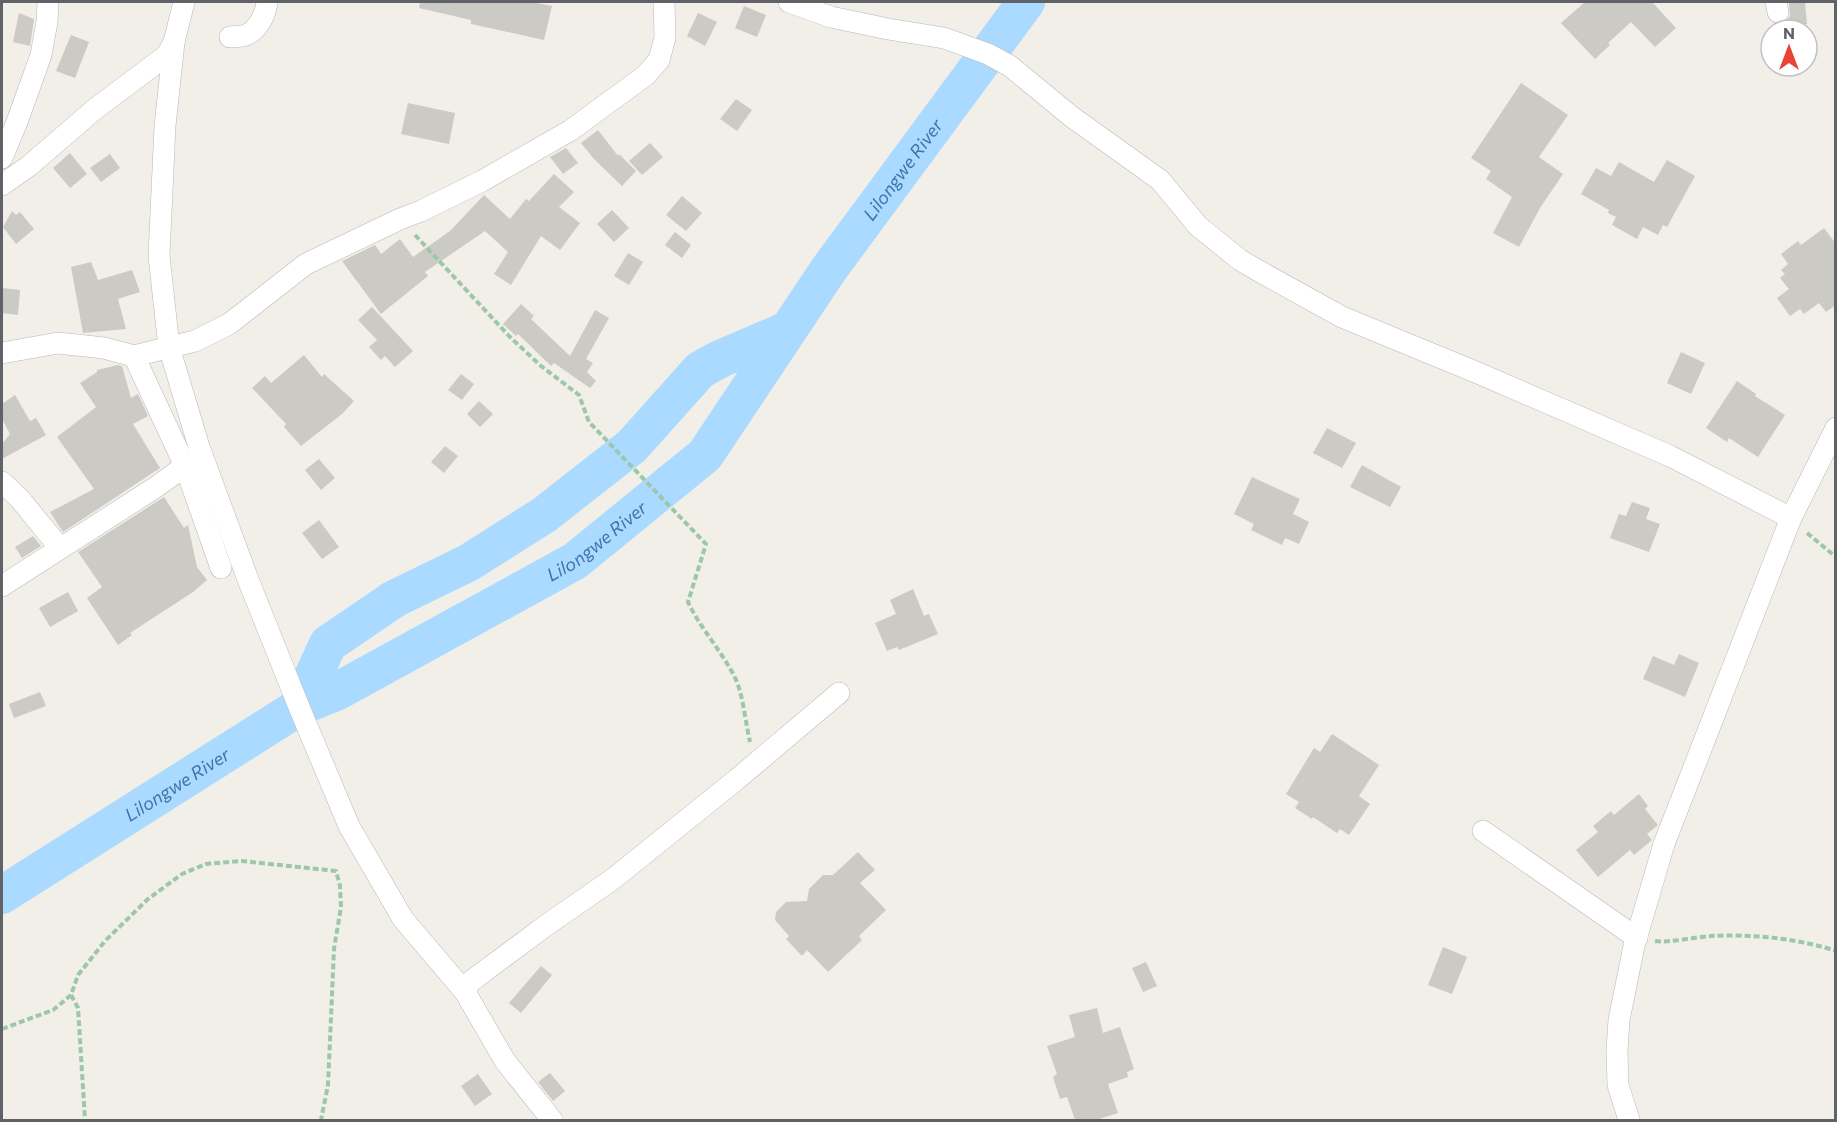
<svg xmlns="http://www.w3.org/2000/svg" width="1837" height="1122" viewBox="0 0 1837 1122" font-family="Commissioner,sans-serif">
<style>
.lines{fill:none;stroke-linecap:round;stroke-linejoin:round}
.river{stroke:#aadaff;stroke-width:38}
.building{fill:#cccac5}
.minor-casing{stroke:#b5b8bc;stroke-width:22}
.path{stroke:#9cc7a9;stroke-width:4;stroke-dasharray:6 3;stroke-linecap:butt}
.minor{stroke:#fff;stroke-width:21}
.labels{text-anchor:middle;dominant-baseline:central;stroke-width:5;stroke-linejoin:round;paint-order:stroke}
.water-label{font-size:18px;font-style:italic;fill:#4174aa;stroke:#fff}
</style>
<rect width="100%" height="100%" fill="#f1efe8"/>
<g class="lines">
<g class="river">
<polyline points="299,707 328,644 394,599 468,563 544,515 632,446 700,370 720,359 788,330"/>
<path id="s1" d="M2,895L299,707L336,692L575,561L705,455L829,269L1026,2"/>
</g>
</g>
<g class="building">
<polygon points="420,2 532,2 552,6 544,40 471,24 471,20 419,8"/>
<polygon points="1585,2 1652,2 1676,28 1655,47 1631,22 1608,43 1610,45 1595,59 1561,23"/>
<polygon points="1789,2 1805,2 1807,24 1786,26 1785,22 1790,16"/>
<polygon points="744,6 766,15 757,37 735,28"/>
<polygon points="19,13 34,19 30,46 13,42"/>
<polygon points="698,13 717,22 705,46 687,36"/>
<polygon points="71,35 89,42 75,78 56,71"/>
<polygon points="1521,83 1568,115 1539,157 1563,174 1540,208 1519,247 1493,233 1512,197 1486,179 1491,171 1471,158"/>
<polygon points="736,99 752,110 737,131 720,119"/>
<polygon points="408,103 455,113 449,144 401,134"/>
<polygon points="598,130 618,156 619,154 636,171 622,186 594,159 581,143"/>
<polygon points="650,143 663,157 642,175 629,161"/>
<polygon points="566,148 578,163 563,174 550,157"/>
<polygon points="70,153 87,174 70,188 53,168"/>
<polygon points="110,154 120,168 101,182 90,168"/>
<polygon points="1667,160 1695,176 1667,227 1663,225 1658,235 1643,227 1637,239 1612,225 1616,217 1608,213 1609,210 1581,194 1596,168 1611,176 1619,162 1654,182"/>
<polygon points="554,174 574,192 559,207 580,223 560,250 541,236 511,285 494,274 508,252 485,231 425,272 428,276 381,314 342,261 375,245 381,254 400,239 413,257 450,231 484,195 510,219 526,199 529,201"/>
<polygon points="682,196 702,213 686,231 666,215"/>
<polygon points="612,210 629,228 614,242 597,224"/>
<polygon points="12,211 16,215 20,212 34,229 16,244 3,227"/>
<polygon points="1824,228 1836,244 1836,305 1826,312 1819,303 1804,314 1800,309 1790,316 1777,298 1789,289 1780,278 1785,274 1781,270 1788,264 1781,254 1798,241 1801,245"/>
<polygon points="675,232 691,245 682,258 665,245"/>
<polygon points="628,253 643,262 629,285 614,276"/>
<polygon points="91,262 98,280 132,270 140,292 118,299 126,329 83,333 71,267"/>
<polygon points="2,288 20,290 18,315 2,313"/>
<polygon points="521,304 534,316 531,319 570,356 595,310 609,318 586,359 593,363 587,372 596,381 590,388 554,363 551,366 518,334 516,336 503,324"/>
<polygon points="372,307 413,351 395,367 385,356 381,360 369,347 377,340 358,320"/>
<polygon points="1681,352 1705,363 1691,394 1667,383"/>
<polygon points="304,355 322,377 324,374 354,401 342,414 301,446 284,427 286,424 252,388 265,376 271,383"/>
<polygon points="118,365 122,366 131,398 138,394 148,416 133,424 160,468 63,532 50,512 94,489 57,437 96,407 80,383 97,372 97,370"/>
<polygon points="461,374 474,384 462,400 448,390"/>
<polygon points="1737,381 1756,394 1755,396 1785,415 1758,457 1729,438 1727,442 1706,428"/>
<polygon points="15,395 30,421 36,418 46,435 2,459 2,444 10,434 2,419 2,404"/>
<polygon points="479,401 493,414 480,427 467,414"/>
<polygon points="1327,428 1356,443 1342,468 1313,453"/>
<polygon points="445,446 458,456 444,473 431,462"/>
<polygon points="319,459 335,478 321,490 305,470"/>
<polygon points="1362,465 1401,487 1390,507 1350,487"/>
<polygon points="1252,477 1300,499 1293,514 1309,522 1299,544 1285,538 1282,545 1251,530 1254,524 1234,514"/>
<polygon points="164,497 184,528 188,525 197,567 207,580 193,592 130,633 132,635 118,645 87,598 102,587 78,552"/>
<polygon points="1632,502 1650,508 1646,519 1660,524 1649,552 1610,538 1619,514 1626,516"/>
<polygon points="319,520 339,547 322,559 302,533"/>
<polygon points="33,536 41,546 22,558 15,547"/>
<polygon points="913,589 924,616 929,614 938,634 899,650 897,647 887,651 875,623 896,614 890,600"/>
<polygon points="68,592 78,611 50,627 39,608"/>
<polygon points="1679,654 1699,663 1685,697 1643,679 1653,656 1674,665"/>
<polygon points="40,692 46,706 14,718 9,704"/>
<polygon points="1332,734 1379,765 1359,796 1370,804 1349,835 1340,829 1337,833 1313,817 1312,819 1295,808 1299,802 1286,794 1314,748 1320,752"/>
<polygon points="1639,794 1648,806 1645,809 1658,825 1647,834 1652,840 1634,855 1630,850 1598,877 1576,850 1598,832 1593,826 1611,811 1614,815"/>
<polygon points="858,852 875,870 860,883 886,910 859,936 862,940 828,972 807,950 802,956 786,939 789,936 775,920 776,912 786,902 807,901 809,889 823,875 833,875"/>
<polygon points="1443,947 1467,957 1452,994 1428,985"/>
<polygon points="1146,962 1157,986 1143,992 1132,968"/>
<polygon points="541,966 552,975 521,1013 509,1003"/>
<polygon points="1097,1008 1103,1033 1120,1027 1134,1069 1127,1072 1128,1077 1108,1084 1118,1113 1096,1120 1075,1120 1067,1097 1060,1099 1053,1077 1057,1074 1047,1046 1075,1037 1069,1015"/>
<polygon points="550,1073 565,1091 553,1101 538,1082"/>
<polygon points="478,1074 492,1094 475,1106 461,1086"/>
</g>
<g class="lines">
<defs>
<g id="minor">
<polyline points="184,2 174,42 165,126 159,256 169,347 199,447 249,582 299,707 349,826 403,919 465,992"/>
<polyline points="789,2 831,17 888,29 944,38 988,54 1010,66 1072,117 1160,180 1198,226 1240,260 1257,270 1342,317 1478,373 1670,456 1791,518"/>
<polyline points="1776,2 1778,12"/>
<path d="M230,37C235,36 241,37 246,35C258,30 266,14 267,2"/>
<polyline points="2,158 17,122 41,55 47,22 48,2"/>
<polyline points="2,185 29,166 95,109 167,55 174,42"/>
<polyline points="2,353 58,343 104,348 134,356 195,341 229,324 306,264 400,219 421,211 482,181 571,130 646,75 659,60 665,38 664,2"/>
<polyline points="134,356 185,466 221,568"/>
<polyline points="2,482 19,498 60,548"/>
<polyline points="2,586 156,487 185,466"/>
<polyline points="1483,831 1637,938"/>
<polyline points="552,1120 505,1061 465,992 470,982 548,924 613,879 736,780 839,693"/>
<polyline points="1629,1120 1618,1085 1617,1050 1619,1020 1634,946 1664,844 1791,518 1836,428"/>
</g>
</defs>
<use href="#minor" class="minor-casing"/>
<g class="path">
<path d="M415,235L510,337L541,366L579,395L589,422L706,544L688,602C701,630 724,653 737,682C743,697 746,725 750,742"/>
<polyline points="1807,533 1836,557"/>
<path d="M1655,941C1670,943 1695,937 1711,936C1751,934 1797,938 1836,951"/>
<polyline points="71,995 78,1008 85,1120"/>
<polyline points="2,1029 53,1010 71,995 78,975 105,941 148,899 182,874 206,864 242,861 336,871 340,886 341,907 334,949 328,1085 321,1120"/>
</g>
<use href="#minor" class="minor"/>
</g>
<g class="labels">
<g class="water-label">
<text stroke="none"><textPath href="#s1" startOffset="1179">Lilongwe River</textPath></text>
<text stroke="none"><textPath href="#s1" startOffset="693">Lilongwe River</textPath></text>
<text stroke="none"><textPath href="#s1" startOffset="207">Lilongwe River</textPath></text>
</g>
</g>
<rect width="1837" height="1122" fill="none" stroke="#5f6368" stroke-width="6"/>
<g transform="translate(1789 48)"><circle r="28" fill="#ffffff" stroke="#bfc1c3" stroke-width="1.5"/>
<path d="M0-4.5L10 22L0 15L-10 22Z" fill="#ea4335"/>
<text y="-9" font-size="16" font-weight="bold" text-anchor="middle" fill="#5f6368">N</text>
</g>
</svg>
